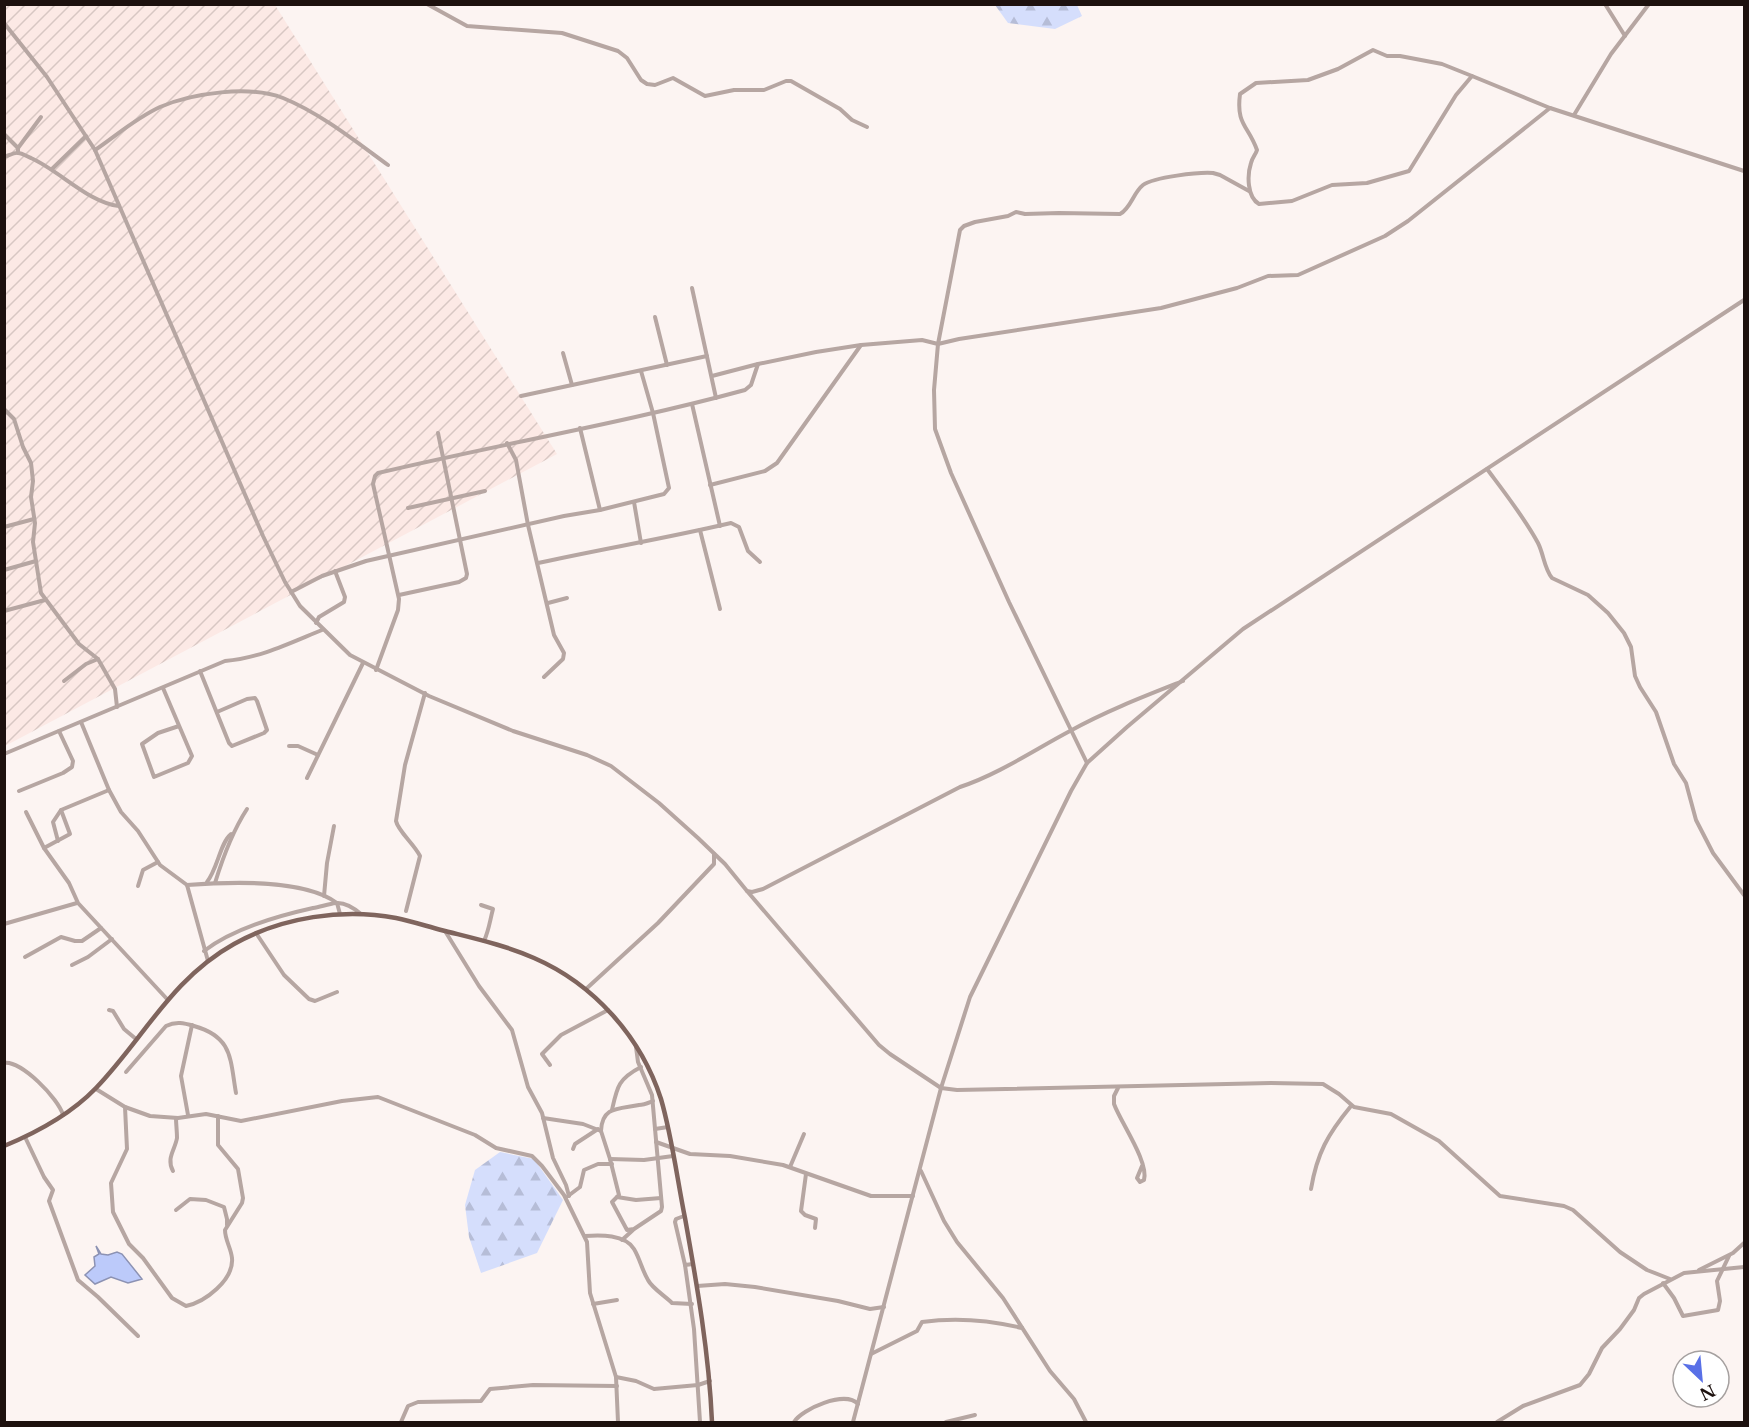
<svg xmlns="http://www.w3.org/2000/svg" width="1749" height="1427" viewBox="0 0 1749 1427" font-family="'Libre Baskerville',serif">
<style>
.industrial{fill:url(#industrial-furrows)}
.forest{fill:url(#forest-firs)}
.water{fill:#bccafa;stroke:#8c92b3;stroke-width:1.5}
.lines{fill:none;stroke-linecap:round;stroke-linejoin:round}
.minor{stroke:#b6a6a2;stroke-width:4}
.major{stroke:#7f645d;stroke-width:4.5}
</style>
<defs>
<pattern id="industrial-furrows" width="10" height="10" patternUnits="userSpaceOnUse" patternTransform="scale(1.5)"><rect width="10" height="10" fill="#fce9e5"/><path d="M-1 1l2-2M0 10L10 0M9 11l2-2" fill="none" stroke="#d8c7c3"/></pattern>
<pattern id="forest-firs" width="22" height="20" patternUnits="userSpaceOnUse" patternTransform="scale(1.5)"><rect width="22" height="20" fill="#d5defc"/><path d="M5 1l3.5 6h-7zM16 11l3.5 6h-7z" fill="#b6bdd7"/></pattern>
</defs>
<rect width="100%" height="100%" fill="#fcf4f2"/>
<polygon class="industrial" points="5,5 275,5 557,454 5,746"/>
<g class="forest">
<polygon points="995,5 1077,5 1082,16 1055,29 1008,23"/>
<polygon points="500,1152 534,1159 563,1200 537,1253 481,1273 469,1237 465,1205 475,1170"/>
</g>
<polygon class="water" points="96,1246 101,1254 108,1255 117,1252 122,1254 142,1279 128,1283 111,1277 95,1284 85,1275 95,1266 94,1257 99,1254"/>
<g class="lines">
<g class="minor">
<polyline points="427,4 467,26 562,33 618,51 627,58 641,80 647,84 655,85 673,78 705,96 734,90 764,90 786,81 791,81 840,109 852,120 867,127"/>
<polyline points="1605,4 1625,36"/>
<path d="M4,23L47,77L95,150L263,536L285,582L300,606L350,655L429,696L513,731L587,755L611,766L659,803L698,838L725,864L747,891L752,892L763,889L960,787C999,774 1034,750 1070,731C1106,711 1145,696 1183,681"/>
<path d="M1373,50L1387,56H1400L1442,64L1472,76L1456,95L1409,171L1367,183L1332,185L1292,201L1259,204C1247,197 1247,175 1251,163C1252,158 1256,154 1257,150C1248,125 1236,125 1240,94L1256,83L1308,80L1338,69Z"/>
<polyline points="1472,76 1550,108 1744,171"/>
<polyline points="1574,115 1611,54 1649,4"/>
<polyline points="4,134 18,148"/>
<path d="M95,150C117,135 136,118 160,107C193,93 249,85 283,98C320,113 355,141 388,165"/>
<polyline points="18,153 18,148 41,117"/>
<path d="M4,157C8,156 15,152 18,153C22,153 28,157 31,158C60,171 89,203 119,206"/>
<polyline points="52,169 86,136"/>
<polyline points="692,288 716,398"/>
<polyline points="655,317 667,365"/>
<polyline points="563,353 572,385"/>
<polyline points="712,376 758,364 816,352 861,345 922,340 938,344 959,339 1161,308 1237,288 1268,276 1298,275 1385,236 1408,221 1550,108"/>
<polyline points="521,396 707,356"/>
<polyline points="692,404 720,526"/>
<polyline points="4,409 14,419 23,447 31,463 33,481 31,497 35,523 33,542 41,593 79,644 98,659 115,689 117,707"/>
<polyline points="580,428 600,510"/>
<polyline points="507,443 516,460 528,525 554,635 564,653 563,659 544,677"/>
<path d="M1487,469C1505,493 1524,517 1538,543C1544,555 1544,568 1552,578L1588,595L1608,613L1624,633L1631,647L1635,676L1640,687L1656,712L1674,764L1686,783L1696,820L1713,853L1744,895"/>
<polyline points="710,485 765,471 777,463 861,345"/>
<polyline points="634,502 641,543"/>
<polyline points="408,508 485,491"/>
<polyline points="4,527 34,519"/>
<polyline points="700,530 720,609"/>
<path d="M538,563C602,549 667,538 731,523L739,527L748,551L760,562"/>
<polyline points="4,570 36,561"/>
<polyline points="291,592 322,576 366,561 564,516 600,510 664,494 669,488 653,413 641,371"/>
<polyline points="399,595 459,582 466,578 467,574 438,433"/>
<polyline points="548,603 567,598"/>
<polyline points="4,611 45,600"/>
<polyline points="316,623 319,617 344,602 345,597 335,571"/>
<path d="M376,670L398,610L399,599L373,484L375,476L378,473C500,444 624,423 745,390L751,385L758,364"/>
<polyline points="200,671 229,743 232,746 264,733 267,730 257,701 255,698 247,699 217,712"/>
<polyline points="64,681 86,664 98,659"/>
<polyline points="163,688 192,756 188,763 154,777 142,744 158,733 179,726"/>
<polyline points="81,722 109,790 121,812 138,831 160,865 187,885 208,961"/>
<polyline points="289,746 298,746 318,755"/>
<path d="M4,754L225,661C260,658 290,643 322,630"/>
<path d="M1087,763L1009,602L951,473L935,429L934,390L938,344L960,230L964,226L975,222L1008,216L1016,212L1025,214L1059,213L1120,214C1131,208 1133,193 1143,185C1154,177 1199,172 1213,173L1220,175L1249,191"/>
<polyline points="307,778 363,663"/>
<polyline points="19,791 63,773 72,767 73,761 59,731"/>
<polyline points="26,812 44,848 69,883 78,903 167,999"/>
<polyline points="58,841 53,822 61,810 109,790"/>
<polyline points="44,848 70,834 61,810"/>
<path d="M207,882C218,868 220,843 231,834"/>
<path d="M215,883C223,857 232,832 247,809"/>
<path d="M187,885C227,882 303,878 337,903L340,914"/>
<polyline points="138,886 143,870 158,862"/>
<polyline points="747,891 879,1045 890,1054 941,1088 957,1090 1271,1083 1323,1084 1339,1094 1354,1107 1391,1114 1439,1141 1500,1196 1564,1206 1573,1210 1620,1252 1647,1270 1670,1279"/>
<polyline points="324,896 327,863 334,826"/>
<path d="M481,905L493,909C490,920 489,930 484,941"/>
<path d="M406,911L420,856C414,844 398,831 396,821L405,765L425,693"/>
<polyline points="4,924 77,903"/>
<polyline points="445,931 479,986 512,1030 528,1087 542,1113 553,1158 566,1185 569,1196"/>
<polyline points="256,933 284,975 309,999 315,1001 337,992"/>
<path d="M204,951C234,928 277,916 313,908C320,907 328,904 336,903C345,902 354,908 361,914"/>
<polyline points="25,957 61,937 75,941 82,941 101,928"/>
<polyline points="72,965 88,957 112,939"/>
<polyline points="586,989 658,923 714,864 714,854"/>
<polyline points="109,1010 113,1011 124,1029 136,1039"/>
<path d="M4,1063C21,1060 59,1099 63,1115"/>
<polyline points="550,1065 542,1054 561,1035 608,1010"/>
<path d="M126,1072L166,1026C176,1021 184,1023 194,1026C233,1037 230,1059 236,1093"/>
<path d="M1118,1088L1114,1096V1104C1121,1123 1149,1162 1144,1180L1140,1182L1137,1178L1142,1166"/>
<polyline points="96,1089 125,1107 150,1116 178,1118 206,1114 241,1121 342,1101 378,1097 475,1135 496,1148 532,1156 542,1166 564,1195 587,1242 590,1293 616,1377 618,1422"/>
<path d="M125,1107L127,1149L111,1183L113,1212L129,1244L143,1258L172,1298L186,1306C205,1302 234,1280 232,1258C231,1248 225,1240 225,1230L242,1203L243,1198L238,1169L218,1145V1116"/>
<path d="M612,1110C617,1087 618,1079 641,1067"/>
<polyline points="188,1115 181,1076 192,1025"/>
<polyline points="543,1118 583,1124 601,1131 610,1159 619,1195 612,1202 627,1230 634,1229 661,1211 662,1207 652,1095 638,1062 636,1047"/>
<polyline points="655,1129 668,1127"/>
<path d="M601,1131C602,1106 619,1109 639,1105C644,1105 648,1103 653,1101"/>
<polyline points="25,1137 44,1177 53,1190 49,1201 78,1280 98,1297 138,1336"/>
<polyline points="656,1142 690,1154 730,1156 783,1165 871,1196 913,1196"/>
<polyline points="573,1149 575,1144 598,1129"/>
<polyline points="610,1159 644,1160 673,1156"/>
<polyline points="790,1167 804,1134"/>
<path d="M173,1171C166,1158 175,1150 177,1138C177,1131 176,1124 176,1118"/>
<polyline points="921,1171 944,1221 957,1242 1003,1298 1050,1371 1074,1399 1086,1422"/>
<polyline points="806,1174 801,1211 805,1215 816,1219 815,1228"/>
<path d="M1311,1189C1317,1153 1328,1134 1351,1106"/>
<polyline points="568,1196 580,1187 584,1170 598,1164 612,1164"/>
<polyline points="617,1197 636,1200 661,1198"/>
<polyline points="176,1210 190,1199 206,1200 224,1207 227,1219 227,1225"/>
<polyline points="684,1216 676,1219 675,1222 685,1265 693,1264"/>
<path d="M585,1236C600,1235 625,1234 634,1249C640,1259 642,1270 648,1280C652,1288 665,1296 672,1303L692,1304"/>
<polyline points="622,1240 633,1230"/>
<polyline points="685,1265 694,1329 700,1422"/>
<polyline points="1699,1270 1733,1253 1744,1243"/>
<polyline points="1663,1283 1674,1298 1683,1316 1718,1310 1720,1301 1717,1281 1729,1256"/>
<polyline points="697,1286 725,1284 755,1287 838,1301 870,1309 884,1307"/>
<polyline points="593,1304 617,1300"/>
<path d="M871,1354L917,1331L922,1322C957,1317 989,1320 1022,1328"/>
<polyline points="616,1377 636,1381 654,1389 698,1385 710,1381"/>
<polyline points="401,1422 408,1406 418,1402 481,1401 490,1389 533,1385 617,1386"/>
<path d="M794,1422C802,1409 845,1390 858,1404"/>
<polyline points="853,1422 941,1088 970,997 1071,791 1087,763 1127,727 1243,629 1744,300"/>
<polyline points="946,1422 975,1415"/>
<polyline points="1497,1422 1523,1406 1580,1385 1589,1374 1602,1348 1620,1329 1634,1310 1639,1298 1644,1294 1684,1273 1744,1267"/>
</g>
<path class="major" d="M4,1146C38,1132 71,1114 96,1088C144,1038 171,979 234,944C282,917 343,908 396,918C411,921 426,926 441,930C472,938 505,945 534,958C594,984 641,1037 661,1099C672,1137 677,1178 685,1218C697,1285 709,1353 712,1422"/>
</g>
<rect width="1749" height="1427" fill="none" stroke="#1d110e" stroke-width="12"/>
<g transform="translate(1701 1379) rotate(154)"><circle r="28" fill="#ffffff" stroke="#a5a09f" stroke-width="1.5"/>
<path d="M0-4.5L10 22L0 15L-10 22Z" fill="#5970e7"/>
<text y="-9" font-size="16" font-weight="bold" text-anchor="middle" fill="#1d110e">N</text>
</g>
</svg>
